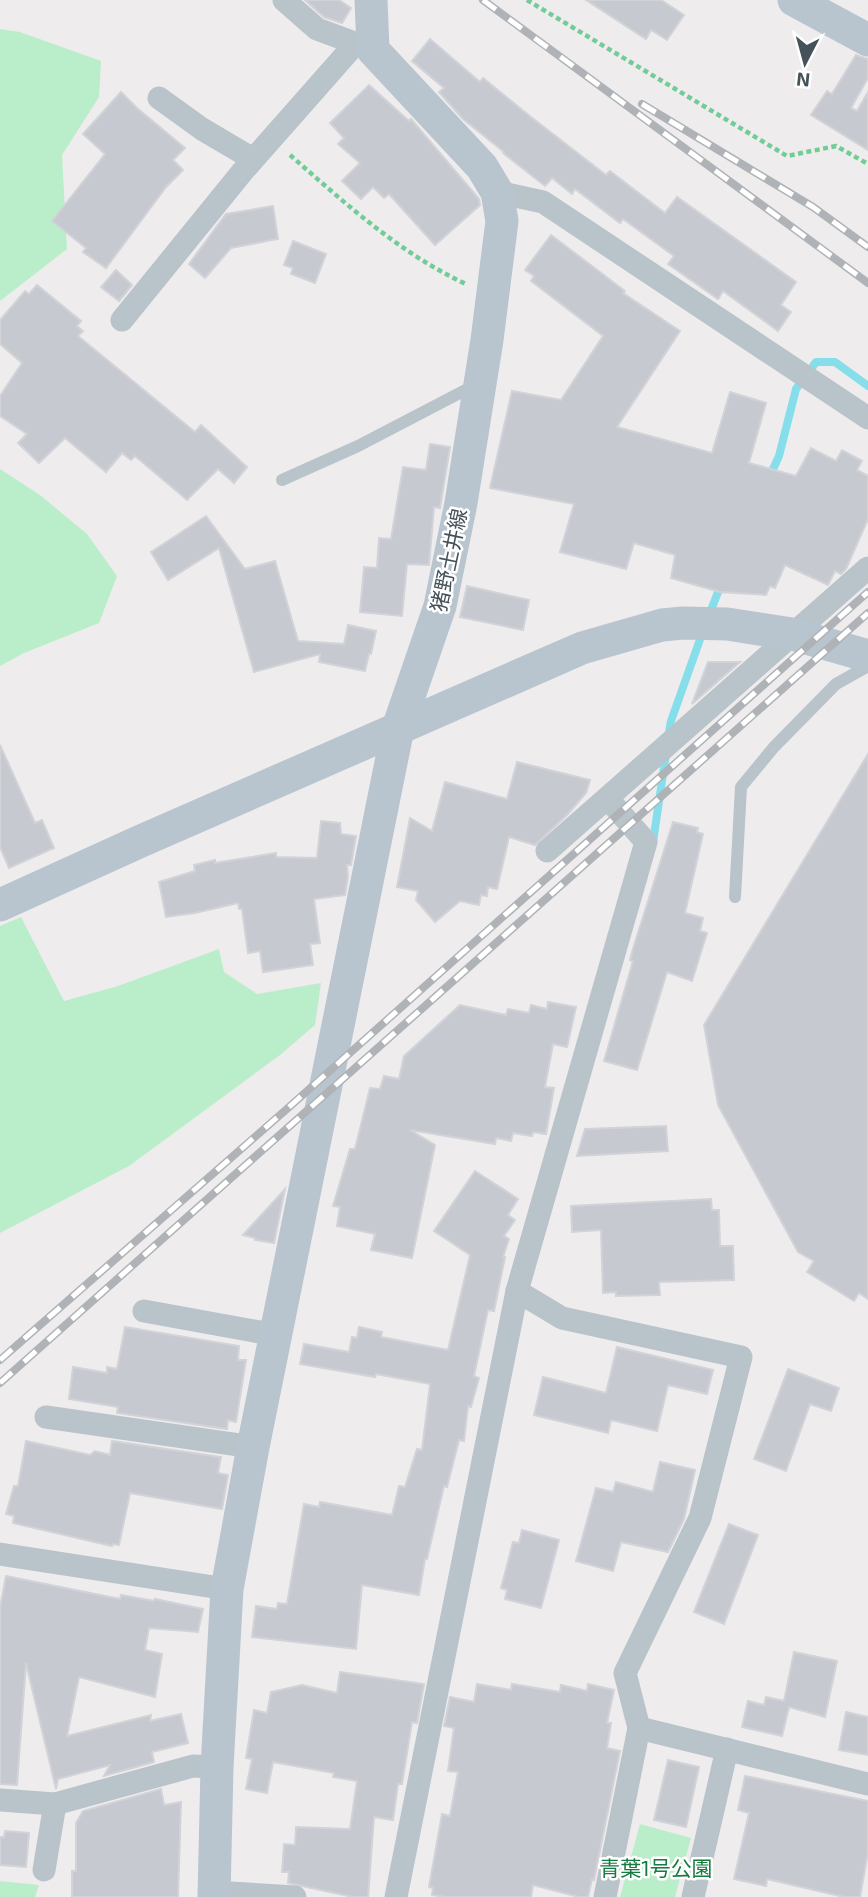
<svg xmlns="http://www.w3.org/2000/svg" width="868" height="1897" viewBox="0 0 868 1897" font-family="'Exo 2','Noto Sans JP',sans-serif">
<style>
.green{fill:#baeeca}
.lines{fill:none;stroke-linecap:round;stroke-linejoin:round}
.stream{stroke:#87deeb;stroke-width:8}
.building{fill:#c6cad0;stroke:#d1d3d8;stroke-width:2}
.path{stroke:#72cc98;stroke-width:4.5;stroke-dasharray:5 3.5;stroke-linecap:butt}
.lane{stroke:#b8c3ca;stroke-width:12}
.street{stroke:#b8c3ca;stroke-width:23}
.secondary{stroke:#b8c5cf;stroke-width:33}
.rail-casing{stroke:#afb3b7;stroke-width:8}
.rail{stroke:#fff;stroke-width:5;stroke-dasharray:16;stroke-linecap:butt}
.labels{text-anchor:middle;dominant-baseline:central;stroke-width:5;stroke-linejoin:round;paint-order:stroke}
.street-label{font-size:21px;fill:#45525a;stroke:#fff}
.park-label{font-size:21px;fill:#177a40;stroke:#fff}
</style>
<rect width="100%" height="100%" fill="#efeced"/>
<g class="green">
<polygon points="0,29 20,32 101,61 99,97 62,155 67,249 0,301"/>
<polygon points="0,469 40,495 87,534 117,576 99,623 24,653 0,666"/>
<polygon points="21,917 64,1001 118,986 219,949 224,972 257,994 321,983 315,1025 280,1055 129,1166 0,1233 0,926"/>
<polygon points="640,1824 691,1838 675,1897 620,1897"/>
<polygon points="0,1881 39,1885 35,1897 0,1897"/>
</g>
<g class="lines">
<g class="stream">
<polyline points="769,478 779,456 796,389 816,362 835,362 868,386"/>
<polyline points="709,615 722,582"/>
<polyline points="668,738 671,721 703,631"/>
<polyline points="653,842 666,754"/>
</g>
</g>
<g class="building">
<polygon points="305,0 339,0 351,8 342,23 324,17"/>
<polygon points="586,0 661,0 684,15 667,40 651,30 646,39"/>
<polygon points="430,39 480,82 483,78 531,117 606,175 610,171 665,213 677,197 796,282 781,305 791,312 778,331 723,291 718,299 668,264 674,256 623,219 620,223 575,189 572,194 552,178 545,186 503,153 504,152 463,119 439,92 444,88 412,61"/>
<polygon points="856,55 868,59 868,78 851,108 857,111 868,92 868,150 811,115 827,91 832,94"/>
<polygon points="369,85 409,121 411,119 479,199 480,205 435,245 389,194 384,198 373,187 361,199 342,181 360,163 338,144 344,138 330,123"/>
<polygon points="121,92 137,108 185,148 173,160 183,170 166,187 106,268 83,252 86,248 52,221 105,154 83,134"/>
<polygon points="273,206 278,239 231,248 205,278 189,264 226,214"/>
<polygon points="551,235 625,291 623,293 680,331 617,427 712,453 730,392 766,403 749,463 796,476 811,448 836,461 842,450 862,461 857,470 868,476 868,519 846,569 841,574 835,571 828,585 785,565 775,588 770,586 766,595 720,592 671,578 675,555 634,543 626,569 560,552 574,504 490,488 512,391 561,400 603,336 531,281 534,276 525,270"/>
<polygon points="293,241 326,254 315,283 291,274 293,268 284,265"/>
<polygon points="116,270 132,285 119,301 101,287"/>
<polygon points="37,285 81,321 77,326 83,331 78,336 195,432 201,425 247,467 234,483 218,469 187,500 135,456 131,460 122,453 106,472 65,438 39,463 18,443 27,434 0,416 0,396 22,363 0,344 0,320 25,291 29,294"/>
<polygon points="430,444 450,447 440,508 434,507 429,565 407,564 402,616 360,612 364,567 377,568 379,538 391,539 403,467 426,470"/>
<polygon points="206,516 245,569 275,561 298,641 344,644 348,625 376,631 371,654 369,654 365,671 319,662 320,654 254,672 219,548 168,580 151,552"/>
<polygon points="467,586 529,600 523,630 460,617"/>
<polygon points="708,662 740,662 692,704"/>
<polygon points="0,745 35,823 42,820 54,848 9,868 0,847"/>
<polygon points="868,754 868,1299 859,1293 854,1301 807,1272 814,1261 798,1252 718,1105 704,1025"/>
<polygon points="517,762 590,780 586,793 568,814 535,845 509,837 497,889 488,887 487,896 481,895 479,905 460,901 435,922 416,900 418,891 397,887 410,818 432,831 445,782 507,799"/>
<polygon points="321,821 340,823 341,834 356,836 351,865 347,865 348,877 345,895 314,899 320,943 310,944 313,965 263,972 260,951 248,953 242,909 239,909 238,903 195,913 166,917 159,882 195,871 194,865 215,860 215,863 276,853 276,857 317,858"/>
<polygon points="673,822 698,828 697,832 703,834 685,913 703,918 700,931 707,933 692,981 667,972 637,1070 604,1061 633,961 630,960 632,952"/>
<polygon points="548,1002 576,1007 567,1047 553,1044 545,1087 554,1088 546,1134 533,1132 532,1136 513,1133 511,1141 496,1138 495,1144 410,1130 435,1145 412,1258 371,1250 375,1234 337,1226 340,1207 333,1206 350,1149 355,1149 370,1088 380,1089 384,1076 399,1079 404,1056 460,1005 506,1015 508,1009 529,1013 531,1005 547,1009"/>
<polygon points="666,1126 668,1151 577,1156 585,1129"/>
<polygon points="475,1171 518,1199 508,1215 515,1220 504,1236 509,1239 503,1257 505,1257 494,1311 488,1310 474,1376 479,1378 471,1407 468,1406 464,1441 459,1440 447,1487 444,1486 427,1559 425,1559 419,1595 362,1585 356,1649 252,1637 256,1606 277,1609 278,1603 287,1604 304,1504 319,1507 320,1502 392,1515 399,1486 405,1487 417,1449 422,1450 430,1384 376,1374 375,1377 300,1364 304,1344 349,1352 352,1337 357,1338 359,1327 382,1332 381,1337 448,1350 470,1255 434,1231"/>
<polygon points="285,1189 274,1243 255,1240 255,1238 243,1235"/>
<polygon points="711,1199 712,1210 719,1210 720,1246 733,1246 734,1280 659,1282 660,1295 616,1296 616,1292 603,1293 601,1230 572,1232 571,1206"/>
<polygon points="125,1327 239,1346 238,1360 246,1360 236,1422 228,1420 227,1429 117,1413 118,1407 69,1399 73,1367 107,1373 107,1367 117,1369"/>
<polygon points="617,1347 713,1370 707,1394 668,1385 657,1431 611,1420 608,1433 534,1415 543,1377 606,1393"/>
<polygon points="788,1369 839,1388 831,1411 810,1404 786,1471 754,1459"/>
<polygon points="26,1441 90,1455 95,1451 110,1455 112,1441 221,1457 218,1473 228,1475 222,1509 130,1493 119,1545 113,1544 112,1546 13,1523 14,1516 6,1514 14,1486 18,1486"/>
<polygon points="660,1462 695,1470 684,1519 668,1552 621,1542 613,1571 576,1561 596,1488 613,1492 616,1482 653,1492"/>
<polygon points="729,1524 758,1535 724,1624 694,1612"/>
<polygon points="522,1530 559,1540 541,1608 505,1599 507,1590 501,1588 513,1542 519,1543"/>
<polygon points="6,1576 120,1599 121,1595 154,1601 155,1599 203,1609 198,1632 149,1628 145,1650 162,1654 155,1697 79,1677 67,1736 151,1715 150,1721 181,1714 188,1743 152,1752 154,1762 104,1776 110,1765 58,1779 56,1789 26,1663 17,1785 0,1784 0,1608"/>
<polygon points="794,1652 837,1661 825,1717 789,1707 782,1736 742,1727 748,1701 764,1705 766,1697 784,1701"/>
<polygon points="340,1672 424,1684 417,1723 412,1722 402,1784 398,1784 393,1820 374,1817 368,1897 353,1897 288,1883 289,1872 282,1872 284,1844 295,1845 296,1827 350,1829 357,1781 333,1777 334,1773 273,1762 267,1793 246,1789 252,1759 246,1758 254,1710 267,1713 271,1692 302,1685 337,1693"/>
<polygon points="477,1684 511,1690 512,1684 560,1692 561,1685 587,1691 588,1684 614,1690 607,1723 611,1723 607,1748 620,1751 594,1880 592,1879 588,1897 579,1897 533,1885 531,1897 446,1897 432,1895 433,1888 429,1887 442,1814 450,1816 458,1772 448,1771 454,1728 444,1726 450,1697 474,1702"/>
<polygon points="846,1712 868,1717 868,1755 839,1750"/>
<polygon points="668,1760 699,1767 686,1827 654,1820"/>
<polygon points="745,1776 868,1801 868,1853 860,1897 844,1897 767,1879 766,1886 734,1879 749,1813 738,1810"/>
<polygon points="161,1789 164,1805 181,1802 178,1897 72,1897 72,1871 76,1871 76,1823 83,1811"/>
<polygon points="5,1831 29,1833 26,1867 0,1865 0,1837 4,1837"/>
</g>
<g class="lines">
<g class="path">
<polyline points="527,0 787,156 836,146 868,164"/>
<path d="M290,155C345,203 399,253 466,284"/>
</g>
<g class="lane">
<polyline points="282,480 358,446 477,384"/>
<polyline points="735,897 741,787 774,747 836,684 868,666"/>
</g>
<g class="street">
<polyline points="284,0 317,29 368,48"/>
<polyline points="159,98 202,129 253,159"/>
<polyline points="497,192 543,202 868,418"/>
<polyline points="122,320 243,171 356,43"/>
<polyline points="547,851 868,568"/>
<polyline points="517,1291 562,1318 741,1357 700,1518 625,1673 639,1728"/>
<polyline points="144,1311 276,1335"/>
<polyline points="46,1417 253,1447"/>
<polyline points="0,1554 227,1589"/>
<polyline points="0,1800 55,1804 193,1766 217,1767"/>
<polyline points="44,1870 55,1804"/>
<polyline points="214,1892 295,1897"/>
<polyline points="396,1897 517,1291 646,842 608,799"/>
<polyline points="605,1897 639,1728 868,1784"/>
<polyline points="693,1897 727,1749"/>
</g>
<g class="secondary">
<polyline points="794,0 868,40"/>
<polyline points="0,905 141,841 582,648 662,625 683,623 727,624 792,634 868,656"/>
<polyline points="214,1897 217,1767 227,1589 253,1447 398,728 440,606 461,503 487,340 502,221 497,192 482,167 373,50 371,0"/>
</g>
<defs>
<g id="rail">
<polyline points="483,0 868,283"/>
<polyline points="642,104 813,207 868,247"/>
<polyline points="0,1360 288,1108 868,592"/>
<polyline points="0,1383 868,613"/>
</g>
</defs>
<use href="#rail" class="rail-casing"/>
<use href="#rail" class="rail"/>
</g>
<g class="labels">
<g class="street-label">
<text transform="translate(448 560) rotate(-78)">猪野土井線</text>
</g>
<g class="park-label">
<text x="656" y="1867">青葉1号公園</text>
</g>
</g>
<g transform="translate(805 63) rotate(186)" stroke="#ffffff" stroke-width="5" paint-order="stroke">
<path d="M0-5L12 26L0 18L-12 26Z" fill="#45525a"/>
<text y="-10" font-size="19" font-weight="bold" text-anchor="middle" fill="#45525a">N</text>
</g>
</svg>
